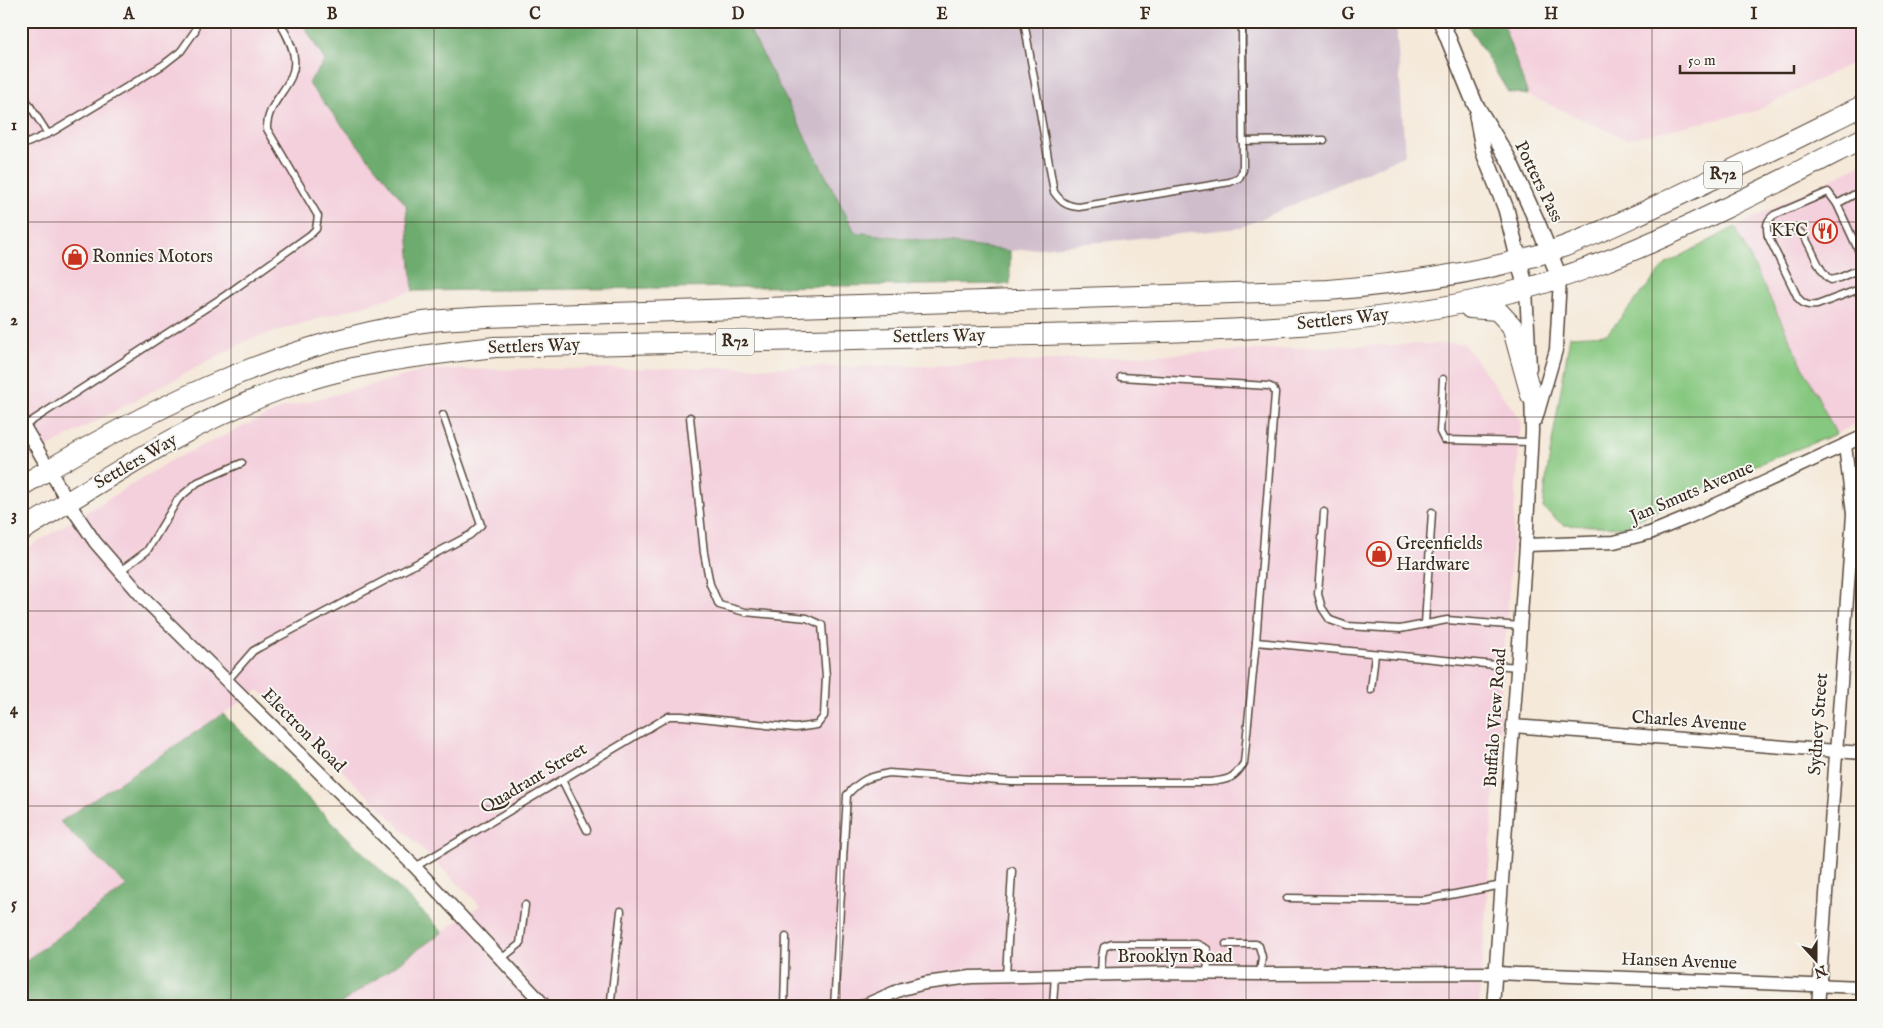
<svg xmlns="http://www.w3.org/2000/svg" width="1883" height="1028" viewBox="0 0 1883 1028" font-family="'IM FELL English',serif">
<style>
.built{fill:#f4cfdc}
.industrial{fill:#d0bdcc}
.green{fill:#87c880;stroke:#61794f}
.forest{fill:#6dac6e;stroke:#546b46}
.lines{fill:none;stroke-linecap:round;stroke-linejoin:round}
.service-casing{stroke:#57473a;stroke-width:9}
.minor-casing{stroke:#57473a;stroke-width:15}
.tertiary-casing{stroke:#57473a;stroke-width:18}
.primary-casing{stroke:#57473a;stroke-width:22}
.service{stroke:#fff;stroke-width:6}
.minor{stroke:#fff;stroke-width:12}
.tertiary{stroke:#fff;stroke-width:15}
.primary{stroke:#fff;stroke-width:20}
.grid{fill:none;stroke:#3b2a1e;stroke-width:1;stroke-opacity:0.55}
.labels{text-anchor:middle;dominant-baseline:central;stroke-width:4;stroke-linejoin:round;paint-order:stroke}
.shield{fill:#f6f6f2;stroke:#73675e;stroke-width:1}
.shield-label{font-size:16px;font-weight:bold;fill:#3b2a1e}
.street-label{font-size:18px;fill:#3b2a1e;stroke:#f6f6f2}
.poi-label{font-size:18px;fill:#3b2a1e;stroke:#f6f6f2;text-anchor:start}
.neatline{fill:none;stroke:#3b2a1e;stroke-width:2}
.grid-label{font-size:16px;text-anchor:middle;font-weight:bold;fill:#3b2a1e}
</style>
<rect width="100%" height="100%" fill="#f6f6f2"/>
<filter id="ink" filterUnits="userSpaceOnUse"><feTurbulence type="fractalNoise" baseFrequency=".02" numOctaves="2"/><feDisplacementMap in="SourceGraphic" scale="10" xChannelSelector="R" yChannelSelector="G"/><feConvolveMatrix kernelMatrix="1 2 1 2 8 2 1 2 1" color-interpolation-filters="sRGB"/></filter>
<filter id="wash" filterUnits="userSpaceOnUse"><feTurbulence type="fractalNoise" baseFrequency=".0096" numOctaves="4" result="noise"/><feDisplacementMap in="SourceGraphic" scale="20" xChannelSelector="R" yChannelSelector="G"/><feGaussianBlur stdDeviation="1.12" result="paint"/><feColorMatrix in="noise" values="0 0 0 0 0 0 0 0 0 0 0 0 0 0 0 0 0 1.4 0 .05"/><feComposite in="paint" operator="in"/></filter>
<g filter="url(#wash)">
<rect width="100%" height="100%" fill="#f5e9d9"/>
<g class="built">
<polygon points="21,21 301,21 325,61 308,84 406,205 413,291 250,339 57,442 21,463"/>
<polygon points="1502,21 1862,21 1862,58 1756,111 1626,139 1528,95"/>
<polygon points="1862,164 1862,420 1836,434 1735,227"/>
<polygon points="1463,343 1521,420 1479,1007 336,1007 480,905 259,690 61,822 127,886 21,964 21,552 172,460 283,408 428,370 923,366 1318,347"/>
</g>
<polygon class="industrial" points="745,21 1396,21 1405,155 1240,228 1010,251 855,232"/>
<polygon class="green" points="1735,227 1836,434 1756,465 1622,527 1563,525 1543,508 1547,472 1570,336 1607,334 1666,264"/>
<g class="forest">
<polygon points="301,21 745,21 855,232 1010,251 1010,284 413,291 406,205 308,83 325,61"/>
<polygon points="1465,21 1502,21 1528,95 1508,92"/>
<polygon points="223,714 443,932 336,1007 21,1007 21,964 127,886 60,822"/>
</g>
</g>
<g filter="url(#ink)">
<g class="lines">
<defs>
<g id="service">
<path d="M1024,21L1054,192C1061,202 1066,206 1079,207L1230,182L1239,178L1243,170L1242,27"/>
<polyline points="21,92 48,134"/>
<polyline points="1242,141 1324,140"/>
<polyline points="21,146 54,131 163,65 181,51 195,31 196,21"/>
<polyline points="1837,204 1862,190"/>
<path d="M1768,236C1776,234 1787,229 1795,230C1810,233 1815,270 1831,280L1839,278L1862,268"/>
<path d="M1862,258L1837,204L1828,192L1774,215C1766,221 1766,226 1768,236L1798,298C1804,305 1808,306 1817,305L1862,288"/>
<polyline points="1443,379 1440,432 1444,440 1531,442"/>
<path d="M24,426L226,295L310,235L316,229L318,216L267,129C266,100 298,85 294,58C293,45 285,32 279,21"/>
<polyline points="1324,512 1318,594 1322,608 1330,620 1347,626 1400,629 1447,620 1520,626"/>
<polyline points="120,571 147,551 178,499 198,482 242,463"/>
<polyline points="1425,624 1432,512"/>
<polyline points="1256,642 1517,667"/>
<polyline points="227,681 253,651 260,647 470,535 481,525 443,415"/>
<polyline points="1371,690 1375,654"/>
<polyline points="562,780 587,830"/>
<polyline points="415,867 669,716 682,716 795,728 817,725 824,716 826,677 822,625 807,618 745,612 719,605 710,584 704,553 690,417"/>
<polyline points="1287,898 1424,900 1502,885"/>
<polyline points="1226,944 1256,944 1259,946 1262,957 1260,974"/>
<polyline points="501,959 520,944 525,905"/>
<polyline points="1101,974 1102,956 1104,947 1112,944 1197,944 1207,949 1208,973"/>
<polyline points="1006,976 1012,871"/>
<polyline points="959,1005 1111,1005"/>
<polyline points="1053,1005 1055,975"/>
<polyline points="607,1007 611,1000 621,911"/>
<polyline points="784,1007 786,937"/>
<path d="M834,1007L847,795C861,779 869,777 889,773L1012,782H1210C1228,780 1234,779 1244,763L1256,642L1275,393L1273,388L1268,386L1121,377"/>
</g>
<g id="minor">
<polyline points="1526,289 1530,368"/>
<polyline points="1536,419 1556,350 1560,279"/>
<polyline points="21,421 68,502 95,542 146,601 415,867 546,1007"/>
<polyline points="1526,545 1614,542 1650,533 1689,517 1862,437"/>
<polyline points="1513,726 1862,753"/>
<polyline points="861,1007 902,989 925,983 971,977 1171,973 1260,974 1495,973 1862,987"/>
<polyline points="1493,1007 1526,545 1532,431 1531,388"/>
<polyline points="1818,1007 1853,514 1845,445"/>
</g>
<g id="tertiary">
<polyline points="1441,21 1475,104 1509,160 1537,222 1560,279"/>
<polyline points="1477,116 1484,153 1506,209 1526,289"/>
</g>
<g id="primary">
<polyline points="1470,308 1497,310 1512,326 1531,395"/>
<path d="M21,486C142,413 270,347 411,324C435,319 461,319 486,317L1328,290C1402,284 1477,274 1548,252C1583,241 1617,224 1650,209C1721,176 1791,141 1862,106"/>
<path d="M21,531C106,479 190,422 284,388C352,363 423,355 495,347C674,343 852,339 1031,335C1197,331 1365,332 1527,288C1557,280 1585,269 1614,258C1699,224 1780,181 1862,139"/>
</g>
</defs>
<use href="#service" class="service-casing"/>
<use href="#minor" class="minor-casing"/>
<use href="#tertiary" class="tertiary-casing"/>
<use href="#primary" class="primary-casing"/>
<use href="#service" class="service"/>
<use href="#minor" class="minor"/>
<use href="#tertiary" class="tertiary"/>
<use href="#primary" class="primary"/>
</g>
</g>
<path class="grid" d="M231,21V1007M434,21V1007M637,21V1007M840,21V1007M1043,21V1007M1246,21V1007M1449,21V1007M1652,21V1007M21,222H1862M21,417H1862M21,611H1862M21,806H1862"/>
<defs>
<symbol id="restaurant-ring" viewBox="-11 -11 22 22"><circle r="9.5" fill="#f6f6f2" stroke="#c8321e" stroke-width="1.5"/><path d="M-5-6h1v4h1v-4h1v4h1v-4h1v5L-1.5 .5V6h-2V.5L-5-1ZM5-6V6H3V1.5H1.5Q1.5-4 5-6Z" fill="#c8321e"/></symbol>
<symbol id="shop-ring" viewBox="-11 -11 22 22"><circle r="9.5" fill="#f6f6f2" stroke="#c8321e" stroke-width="1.5"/><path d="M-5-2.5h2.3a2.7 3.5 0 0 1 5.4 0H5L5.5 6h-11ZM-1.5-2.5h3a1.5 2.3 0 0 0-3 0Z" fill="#c8321e"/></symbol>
</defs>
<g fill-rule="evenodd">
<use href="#restaurant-ring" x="1811" y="217" width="28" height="28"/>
<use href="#shop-ring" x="61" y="243" width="28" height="28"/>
<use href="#shop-ring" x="1365" y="540" width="28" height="28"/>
</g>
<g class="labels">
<g class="shield">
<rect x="1704" y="161.5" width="38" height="27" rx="4"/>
<rect x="716" y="328.5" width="38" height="27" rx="4"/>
</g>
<g class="shield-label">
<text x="1723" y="175">R72</text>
<text x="735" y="342">R72</text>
</g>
<g class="street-label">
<text transform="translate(1538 182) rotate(64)">Potters Pass</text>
<text transform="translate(1343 320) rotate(-6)">Settlers Way</text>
<text transform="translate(939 337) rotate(-1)">Settlers Way</text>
<text transform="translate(534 347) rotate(-2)">Settlers Way</text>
<text transform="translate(136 462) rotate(-30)">Settlers Way</text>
<text transform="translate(1692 493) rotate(-23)">Jan Smuts Avenue</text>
<text transform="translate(1496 718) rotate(-86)">Buffalo View Road</text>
<text transform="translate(1689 722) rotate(4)">Charles Avenue</text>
<text transform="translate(1819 724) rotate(-86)">Sydney Street</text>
<text transform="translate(303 731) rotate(45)">Electron Road</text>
<text transform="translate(534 779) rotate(-31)">Quadrant Street</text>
<text x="1175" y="957">Brooklyn Road</text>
<text transform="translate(1679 962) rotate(2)">Hansen Avenue</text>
</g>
<g class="poi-label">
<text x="1808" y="231" text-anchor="end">KFC</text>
<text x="92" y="257">Ronnies Motors</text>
<text x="1396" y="544">Greenfields<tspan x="1396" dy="21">Hardware</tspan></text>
</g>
</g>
<rect width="1883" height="1028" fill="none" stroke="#f6f6f2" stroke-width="55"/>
<g transform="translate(1816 960) rotate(159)" stroke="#f6f6f2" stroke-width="4" paint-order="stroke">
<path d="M0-4L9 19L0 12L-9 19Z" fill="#3b2a1e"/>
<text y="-8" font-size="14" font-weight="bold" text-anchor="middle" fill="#3b2a1e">N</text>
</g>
<path d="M1680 65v8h114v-8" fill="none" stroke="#3b2a1e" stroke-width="2.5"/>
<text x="1688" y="65" font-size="15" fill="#3b2a1e" stroke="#f6f6f2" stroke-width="4" paint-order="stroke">50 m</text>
<rect x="28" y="28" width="1828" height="972" class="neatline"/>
<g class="grid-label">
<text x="129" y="19">A</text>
<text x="332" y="19">B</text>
<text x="535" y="19">C</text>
<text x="738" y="19">D</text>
<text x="942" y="19">E</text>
<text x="1145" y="19">F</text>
<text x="1348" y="19">G</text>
<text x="1551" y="19">H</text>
<text x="1754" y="19">I</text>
<text x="14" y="130">1</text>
<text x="14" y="325">2</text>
<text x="14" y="520">3</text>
<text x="14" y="714">4</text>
<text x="14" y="909">5</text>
</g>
</svg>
